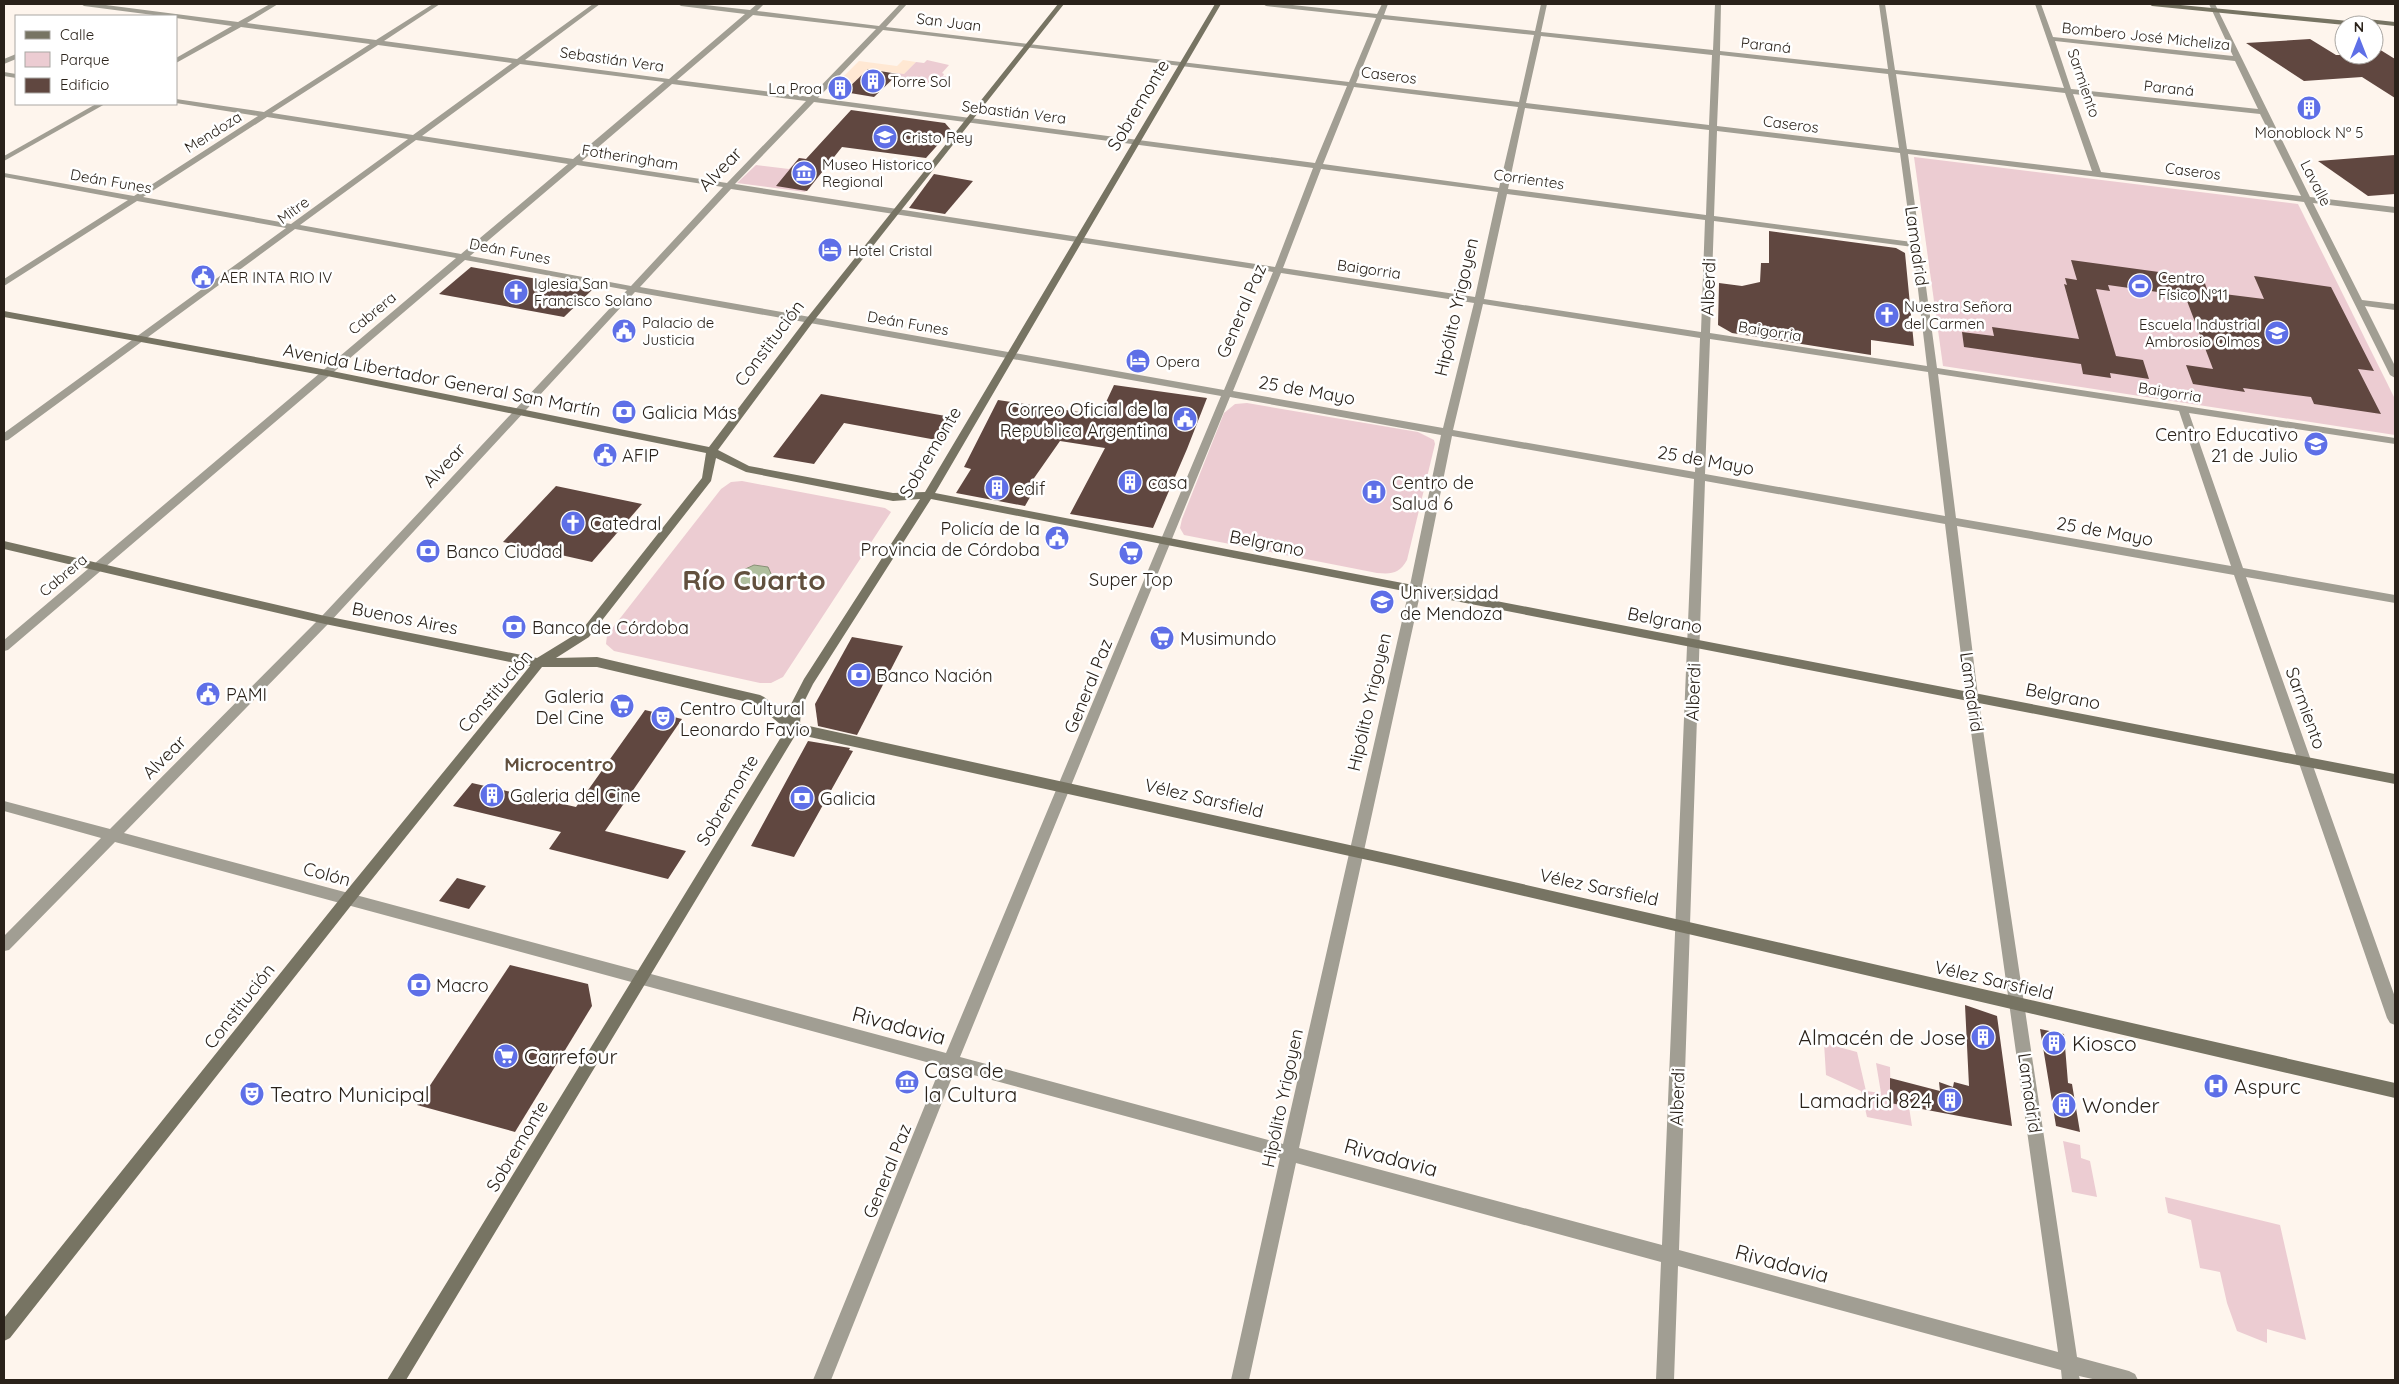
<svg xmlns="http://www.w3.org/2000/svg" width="2399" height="1384" viewBox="0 0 2399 1384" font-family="Quicksand,sans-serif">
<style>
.built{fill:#ffe8d3}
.green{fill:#ecccd2}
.water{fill:#b0bf9e;stroke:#889076}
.building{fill:#604740}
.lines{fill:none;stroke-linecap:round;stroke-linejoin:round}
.street{fill:#a19e93;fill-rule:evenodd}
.secondary{fill:#777463;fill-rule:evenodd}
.labels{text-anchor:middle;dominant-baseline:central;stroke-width:5;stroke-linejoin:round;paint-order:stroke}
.far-street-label{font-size:15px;fill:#2a221a;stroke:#fff}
.far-poi-label{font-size:15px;fill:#2a221a;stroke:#fff;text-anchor:start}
.street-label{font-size:18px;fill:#2a221a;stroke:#fff}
.poi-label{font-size:18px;fill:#2a221a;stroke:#fff;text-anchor:start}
.neighbourhood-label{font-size:19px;font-weight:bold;fill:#62503e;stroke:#fff}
.near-street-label{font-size:21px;fill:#2a221a;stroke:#fff}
.near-poi-label{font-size:21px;fill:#2a221a;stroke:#fff;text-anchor:start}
.town-label{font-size:28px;font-weight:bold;fill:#62503e;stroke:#fff}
</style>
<rect width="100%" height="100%" fill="#fef5ed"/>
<polygon class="built" points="903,60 916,62 904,74 868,69 851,85 837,83 859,61 897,66"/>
<g class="green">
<polygon points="927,60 949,65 942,73 944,74 943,76 949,77 942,84 929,82 925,87 902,83 905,79 894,78 897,73 904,74 916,62 924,63"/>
<polygon points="1914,157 2298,204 2395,399 2395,435 1943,366"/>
<polygon points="799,158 830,162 805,192 737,183 756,165 789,169"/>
<path d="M1247,403L1418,432L1434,440L1435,444L1407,560C1399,574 1392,574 1377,573L1184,535L1180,528L1182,519L1224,413L1235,404Z"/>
<polygon points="742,481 885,508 891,512 783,677 771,683 760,683 614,651 606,644 607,635 721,489 731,482"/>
<polygon points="1824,1043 1857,1052 1866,1091 1881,1093 1876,1063 1890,1067 1891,1103 1909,1107 1912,1126 1867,1117 1861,1091 1826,1075"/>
<polygon points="2063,1141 2080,1145 2081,1158 2090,1161 2097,1197 2072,1192"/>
<polygon points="2165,1197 2280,1225 2306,1340 2267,1329 2267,1343 2237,1331 2227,1303 2220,1272 2200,1268 2191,1220 2168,1213"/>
</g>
<path class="water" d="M754,565L768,567L772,576C765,587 753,590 741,585L738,576L741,571Z"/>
<g class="building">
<polygon points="2310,39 2336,55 2374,55 2374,46 2395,59 2395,98 2362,77 2304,81 2246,43"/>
<polygon points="868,69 898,74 874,97 844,92"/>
<polygon points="851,110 945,123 951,130 926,158 842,147 807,191 776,186 799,158 806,159"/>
<polygon points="2395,155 2395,194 2368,196 2318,161"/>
<polygon points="934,174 973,181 945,214 909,208"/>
<polygon points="1769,231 1896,248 1905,253 1914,346 1871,340 1871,355 1732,333 1718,325 1719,283 1742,286 1760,282 1761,263 1769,263"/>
<polygon points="2071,260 2203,278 2208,292 2264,299 2254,276 2331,287 2374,371 2358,369 2381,414 2314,404 2311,397 2243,388 2245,392 2193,384 2186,365 2213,369 2187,301 2174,299 2172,294 2108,285 2110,291 2096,289 2116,356 2143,360 2149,379 2110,373 2111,378 2083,374 2081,364 1964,347 1962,332 1994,336 1992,327 2079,339 2064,284 2067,285 2065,278 2077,280"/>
<polygon points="471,267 593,289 564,317 439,294"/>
<polygon points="1114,385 1207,398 1187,449 1153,528 1070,514 1105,448 1060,441 1032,481 1038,483 1025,506 956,493 971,469 964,467 998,400 1100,415"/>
<polygon points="821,394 957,418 942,441 844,423 814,464 773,457"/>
<polygon points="556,486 642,504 592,562 503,542"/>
<polygon points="852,637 903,646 857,735 818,726 815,704"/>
<polygon points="645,710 682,719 605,831 686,851 668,879 549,849 561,832 453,806 472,783 576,807"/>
<polygon points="808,741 850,748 849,750 853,751 794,857 751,846"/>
<polygon points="457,878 486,886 469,909 439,901"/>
<polygon points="510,965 588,984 592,1006 515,1132 417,1105"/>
<polygon points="1965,1005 1997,1016 2012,1126 1890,1103 1890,1078 1940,1091 1939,1082 1953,1087 1954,1082 1969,1086"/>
<polygon points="2040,1029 2064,1034 2068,1083 2072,1084 2080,1132 2056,1126"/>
</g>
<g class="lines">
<g class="street">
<path d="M81,4H98L238,22L270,4H278L247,23L376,40L433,4H440L384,41L517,59L593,4H600L525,60L669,79L745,14L681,6L678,4H696L750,10L757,4H764L757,11L879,26L900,4H907L886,27L1349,82L1376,18L1266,6L1263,4H1283L1377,14L1382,4H1388L1384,15L1535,31L1541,4H1547L1541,32L1713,50L1715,4H1721L1720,51L1888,69L1879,4H1885L1895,70L2064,88L2035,4H2041L2053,37L2233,56L2209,4H2215L2310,197L2395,207V213L2313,203L2362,300L2395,304V310L2365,306L2395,366V378L2390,375L2304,202L1908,154L1937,368L2395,438V444L2189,413L2243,568L2395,595V603L2246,577L2395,997V1025L2390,1023L2387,1018L2234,575L1957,526L1978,696L2077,1357L2129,1371L2135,1374L2138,1380H2097L2079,1376L2080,1380H2062L2061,1370L1678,1266L1674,1380H1656L1661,1262L1296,1163L1249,1380H1231L1280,1158L955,1070L831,1380H813L941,1066L115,842L9,950L4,951V936L101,838L4,811V801L110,829L321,617L627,290L465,260L8,650L4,651V640L456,258L295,229L8,440L4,441V433L286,228L137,201L4,286V279L128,200L4,177V173L134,196L258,116L176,103V99L264,112L370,44L241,27L176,63V58L232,26L176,18V16H161L84,6ZM753,15L876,29L810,97L677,80ZM1382,19L1534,35L1519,102L1356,83ZM883,30L1347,86L1315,163L818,98ZM1541,36L1712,55L1709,125L1526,103ZM2055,41L2235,61L2258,109L2071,89ZM378,45L512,63L413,135L272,113ZM1720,55L1888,74L1899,148L1717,126ZM520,64L664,82L573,159L422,136ZM1896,74L2065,93L2092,171L1907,149ZM672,84L806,101L727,183L582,161ZM1354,87L1518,107L1499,188L1323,164ZM2073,94L2260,114L2301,196L2101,172ZM814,102L1313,168L1275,267L735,184ZM1525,108L1709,130L1706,215L1508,189ZM267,117L408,139L291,224L143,197ZM1717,131L1900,153L1912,242L1714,216ZM416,140L568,164L461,254L300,225ZM577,165L723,187L631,286L470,256ZM1321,169L1498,192L1475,297L1283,268ZM731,189L1273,272L1224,390L640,287ZM1507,194L1705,220L1701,332L1484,299ZM1714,221L1913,247L1927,366L1710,333ZM1281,273L1474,303L1443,428L1233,391ZM635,292L1221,396L946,1053L124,833L329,623ZM1483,304L1700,338L1695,472L1453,430ZM1710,339L1928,372L1945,516L1705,474ZM1938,374L2179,411L2231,566L1956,518ZM1230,397L1441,435L1409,590L1283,1144L960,1057ZM1452,436L1694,479L1662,1245L1299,1148L1421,590ZM1705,481L1945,524L1966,696L2058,1352L1679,1250Z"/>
<polygon points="16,54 16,59 4,64 4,59"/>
<polygon points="4,72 16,74 16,78 4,76"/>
<polygon points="96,104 105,104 4,161 4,156"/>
</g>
<g class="secondary">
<path d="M1058,4H1064L813,322L718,450L749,466L893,493L925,492L1215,4H1221L935,493L2395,774V784L931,499L813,684L801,708L800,724L1395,855L2395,1083V1098L1395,866L796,734L406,1380H387L786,729L756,704L597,667H542L353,903L10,1338L4,1341V1318L343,895L530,666L325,624L4,549V541L325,616L537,658L581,631L702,478L706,453L327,376L4,317V311L327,370L709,447L807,318ZM716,458L746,472L893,501L920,499L804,679L789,708L788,716L764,697L760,695L597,657L556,658L589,637L711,481Z"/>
<polygon points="2149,4 2170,4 2359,22 2355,20 2358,18 2395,22 2395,26 2367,23 2370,25 2345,25 2152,6"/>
</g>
</g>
<defs>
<symbol id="building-disc" viewBox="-11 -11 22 22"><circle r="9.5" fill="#5e6fe7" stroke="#fff"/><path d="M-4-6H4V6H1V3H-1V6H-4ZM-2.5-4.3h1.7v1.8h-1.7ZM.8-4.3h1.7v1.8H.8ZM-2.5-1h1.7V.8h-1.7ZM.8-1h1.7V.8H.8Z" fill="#fff"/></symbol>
<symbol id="school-disc" viewBox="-11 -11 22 22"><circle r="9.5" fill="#5e6fe7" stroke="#fff"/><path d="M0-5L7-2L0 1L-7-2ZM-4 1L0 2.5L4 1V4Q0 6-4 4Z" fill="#fff"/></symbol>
<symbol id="museum-disc" viewBox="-11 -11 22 22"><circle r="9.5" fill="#5e6fe7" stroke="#fff"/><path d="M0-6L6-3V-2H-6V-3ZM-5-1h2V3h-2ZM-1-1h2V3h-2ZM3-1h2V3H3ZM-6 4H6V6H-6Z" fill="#fff"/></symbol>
<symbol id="hotel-disc" viewBox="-11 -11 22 22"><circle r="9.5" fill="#5e6fe7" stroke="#fff"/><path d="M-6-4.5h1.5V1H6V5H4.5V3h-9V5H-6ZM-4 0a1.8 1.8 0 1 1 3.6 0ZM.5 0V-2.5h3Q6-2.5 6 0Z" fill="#fff"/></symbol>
<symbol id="civic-disc" viewBox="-11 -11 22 22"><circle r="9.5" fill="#5e6fe7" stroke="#fff"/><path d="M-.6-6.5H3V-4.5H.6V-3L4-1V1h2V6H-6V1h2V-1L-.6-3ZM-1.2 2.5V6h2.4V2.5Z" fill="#fff"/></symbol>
<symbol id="stadium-disc" viewBox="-11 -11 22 22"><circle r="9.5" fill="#5e6fe7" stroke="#fff"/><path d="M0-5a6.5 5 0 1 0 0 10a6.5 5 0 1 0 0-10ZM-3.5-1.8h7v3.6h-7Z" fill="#fff"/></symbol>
<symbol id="church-disc" viewBox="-11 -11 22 22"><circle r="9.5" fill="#5e6fe7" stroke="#fff"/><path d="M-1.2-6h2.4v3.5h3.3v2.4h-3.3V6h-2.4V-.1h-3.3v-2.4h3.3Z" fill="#fff"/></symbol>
<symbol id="bank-disc" viewBox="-11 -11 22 22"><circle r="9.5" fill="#5e6fe7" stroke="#fff"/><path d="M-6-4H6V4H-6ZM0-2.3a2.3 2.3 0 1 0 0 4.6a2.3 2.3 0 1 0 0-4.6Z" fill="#fff"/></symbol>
<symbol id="hospital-disc" viewBox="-11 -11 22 22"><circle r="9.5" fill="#5e6fe7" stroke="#fff"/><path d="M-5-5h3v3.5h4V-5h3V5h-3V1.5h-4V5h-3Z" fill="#fff"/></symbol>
<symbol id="supermarket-disc" viewBox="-11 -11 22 22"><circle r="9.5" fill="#5e6fe7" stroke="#fff"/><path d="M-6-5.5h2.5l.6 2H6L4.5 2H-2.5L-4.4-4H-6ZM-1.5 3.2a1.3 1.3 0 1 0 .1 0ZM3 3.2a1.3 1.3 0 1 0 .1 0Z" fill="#fff"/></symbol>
<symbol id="university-disc" viewBox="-11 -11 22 22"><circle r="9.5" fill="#5e6fe7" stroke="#fff"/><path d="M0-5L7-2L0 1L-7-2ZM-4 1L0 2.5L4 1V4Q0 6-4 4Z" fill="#fff"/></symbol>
<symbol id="theatre-disc" viewBox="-11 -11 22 22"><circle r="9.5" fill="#5e6fe7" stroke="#fff"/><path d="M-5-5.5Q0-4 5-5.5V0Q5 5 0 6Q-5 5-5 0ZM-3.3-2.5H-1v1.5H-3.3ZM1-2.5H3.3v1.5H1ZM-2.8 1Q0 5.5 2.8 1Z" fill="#fff"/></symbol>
</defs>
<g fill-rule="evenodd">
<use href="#building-disc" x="859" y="67" width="28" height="28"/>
<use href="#building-disc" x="826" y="74" width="28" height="28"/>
<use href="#building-disc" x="2295" y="94" width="28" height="28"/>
<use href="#school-disc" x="871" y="123" width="28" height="28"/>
<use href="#museum-disc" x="790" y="159" width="28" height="28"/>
<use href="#hotel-disc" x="816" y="236" width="28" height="28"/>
<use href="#civic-disc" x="189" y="263" width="28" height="28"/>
<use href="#stadium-disc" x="2126" y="272" width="28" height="28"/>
<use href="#church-disc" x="502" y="278" width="28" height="28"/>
<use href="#church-disc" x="1873" y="301" width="28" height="28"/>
<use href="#civic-disc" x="610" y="317" width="28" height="28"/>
<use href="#school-disc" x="2263" y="319" width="28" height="28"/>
<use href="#hotel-disc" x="1124" y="347" width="28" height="28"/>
<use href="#bank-disc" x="610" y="398" width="28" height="28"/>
<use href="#civic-disc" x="1171" y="405" width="28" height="28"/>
<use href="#school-disc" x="2302" y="430" width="28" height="28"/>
<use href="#civic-disc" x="591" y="441" width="28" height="28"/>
<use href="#building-disc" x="1116" y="468" width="28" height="28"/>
<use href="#building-disc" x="983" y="474" width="28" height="28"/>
<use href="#hospital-disc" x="1360" y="478" width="28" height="28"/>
<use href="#church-disc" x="559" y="509" width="28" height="28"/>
<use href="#civic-disc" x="1043" y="524" width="28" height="28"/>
<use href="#bank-disc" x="414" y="537" width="28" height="28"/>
<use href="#supermarket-disc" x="1117" y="539" width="28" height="28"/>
<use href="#university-disc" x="1368" y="588" width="28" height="28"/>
<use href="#bank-disc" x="500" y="613" width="28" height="28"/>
<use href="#supermarket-disc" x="1148" y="624" width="28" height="28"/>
<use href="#bank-disc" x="845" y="661" width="28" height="28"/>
<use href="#civic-disc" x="194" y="680" width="28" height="28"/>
<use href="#supermarket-disc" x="608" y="692" width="28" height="28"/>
<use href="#theatre-disc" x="649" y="704" width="28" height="28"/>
<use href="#building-disc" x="478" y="781" width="28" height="28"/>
<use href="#bank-disc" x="788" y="784" width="28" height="28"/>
<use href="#bank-disc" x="405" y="971" width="28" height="28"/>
<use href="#building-disc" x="1969" y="1023" width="28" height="28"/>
<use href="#building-disc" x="2040" y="1029" width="28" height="28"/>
<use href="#supermarket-disc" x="492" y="1042" width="28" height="28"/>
<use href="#museum-disc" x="893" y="1068" width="28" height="28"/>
<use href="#hospital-disc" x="2202" y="1072" width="28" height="28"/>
<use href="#theatre-disc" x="238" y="1080" width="28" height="28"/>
<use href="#building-disc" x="1936" y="1086" width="28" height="28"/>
<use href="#building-disc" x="2050" y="1091" width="28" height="28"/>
</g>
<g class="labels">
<g class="far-street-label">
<text transform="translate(949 22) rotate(7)">San Juan</text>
<text transform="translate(2146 36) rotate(6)">Bombero José Micheliza</text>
<text transform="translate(1766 45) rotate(6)">Paraná</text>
<text transform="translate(612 59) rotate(8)">Sebastián Vera</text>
<text transform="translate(1389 75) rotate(7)">Caseros</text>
<text transform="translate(2084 83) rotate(71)">Sarmiento</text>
<text transform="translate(2169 88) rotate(6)">Paraná</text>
<text transform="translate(1014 112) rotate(7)">Sebastián Vera</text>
<text transform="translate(1791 124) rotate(7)">Caseros</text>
<text transform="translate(213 132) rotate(-32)">Mendoza</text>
<text transform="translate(630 157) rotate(9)">Fotheringham</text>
<text transform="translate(2193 171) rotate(7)">Caseros</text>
<text transform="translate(1529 179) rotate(8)">Corrientes</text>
<text transform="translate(111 181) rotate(10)">Deán Funes</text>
<text transform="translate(2316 183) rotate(63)">Lavalle</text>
<text transform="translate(293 210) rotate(-36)">Mitre</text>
<text transform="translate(510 251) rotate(11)">Deán Funes</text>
<text transform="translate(1369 269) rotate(8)">Baigorria</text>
<text transform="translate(372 313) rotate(-40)">Cabrera</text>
<text transform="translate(908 323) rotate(10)">Deán Funes</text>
<text transform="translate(1770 331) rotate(9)">Baigorria</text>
<text transform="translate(2170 392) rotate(9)">Baigorria</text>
<text transform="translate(63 575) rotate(-40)">Cabrera</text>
</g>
<g class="far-poi-label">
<text x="890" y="81">Torre Sol</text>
<text x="822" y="88" text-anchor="end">La Proa</text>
<text x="2309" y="132" text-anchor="middle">Monoblock Nº 5</text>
<text x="902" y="137">Cristo Rey</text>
<text x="822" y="164">Museo Historico<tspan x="822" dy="17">Regional</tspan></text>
<text x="848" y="250">Hotel Cristal</text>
<text x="220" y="277">AER INTA RIO IV</text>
<text x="2158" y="277">Centro<tspan x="2158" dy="17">Físico Nº11</tspan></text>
<text x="534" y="283">Iglesia San<tspan x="534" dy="17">Francisco Solano</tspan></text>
<text x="1904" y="306">Nuestra Señora<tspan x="1904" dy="17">del Carmen</tspan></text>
<text x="642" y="322">Palacio de<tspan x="642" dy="17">Justicia</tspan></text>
<text x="2260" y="324" text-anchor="end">Escuela Industrial<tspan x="2260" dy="17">Ambrosio Olmos</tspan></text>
<text x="1156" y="361">Opera</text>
</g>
<g class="street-label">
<text transform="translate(1138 105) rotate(-59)">Sobremonte</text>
<text transform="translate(720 169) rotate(-46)">Alvear</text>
<text transform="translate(1917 246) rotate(82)">Lamadrid</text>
<text transform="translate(1708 287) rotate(-88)">Alberdi</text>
<text transform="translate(1456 307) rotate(-77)">Hipólito Yrigoyen</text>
<text transform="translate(1241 311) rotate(-67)">General Paz</text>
<text transform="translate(769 343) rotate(-53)">Constitución</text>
<text transform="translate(442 380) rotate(11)">Avenida Libertador General San Martín</text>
<text transform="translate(1307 390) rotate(10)">25 de Mayo</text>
<text transform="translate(930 452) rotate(-59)">Sobremonte</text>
<text transform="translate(1706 460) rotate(10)">25 de Mayo</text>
<text transform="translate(444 465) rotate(-47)">Alvear</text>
<text transform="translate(2105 531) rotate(10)">25 de Mayo</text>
<text transform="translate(1267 543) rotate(11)">Belgrano</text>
<text transform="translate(405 618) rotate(11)">Buenos Aires</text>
<text transform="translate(1665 620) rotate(11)">Belgrano</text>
<text transform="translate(1088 686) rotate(-68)">General Paz</text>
<text transform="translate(495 691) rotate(-49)">Constitución</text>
<text transform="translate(1693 692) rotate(-88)">Alberdi</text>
<text transform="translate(1972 692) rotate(82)">Lamadrid</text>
<text transform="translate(2063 696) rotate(11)">Belgrano</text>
<text transform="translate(1369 702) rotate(-77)">Hipólito Yrigoyen</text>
<text transform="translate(2306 708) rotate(70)">Sarmiento</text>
<text transform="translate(164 757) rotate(-45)">Alvear</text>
<text transform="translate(1204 798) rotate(13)">Vélez Sarsfield</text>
<text transform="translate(727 800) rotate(-59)">Sobremonte</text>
<text transform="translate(327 874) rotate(15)">Colón</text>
<text transform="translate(1599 887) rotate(12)">Vélez Sarsfield</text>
<text transform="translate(1994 980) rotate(13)">Vélez Sarsfield</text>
<text transform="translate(239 1006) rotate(-52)">Constitución</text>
<text transform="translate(2030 1093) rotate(82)">Lamadrid</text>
<text transform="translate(1677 1097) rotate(-88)">Alberdi</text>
<text transform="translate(1282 1098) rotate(-78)">Hipólito Yrigoyen</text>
<text transform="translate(517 1146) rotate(-59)">Sobremonte</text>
<text transform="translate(887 1171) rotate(-68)">General Paz</text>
</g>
<g class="poi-label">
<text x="1168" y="409" text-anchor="end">Correo Oficial de la<tspan x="1168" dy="21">Republica Argentina</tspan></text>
<text x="642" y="412">Galicia Más</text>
<text x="2298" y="434" text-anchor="end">Centro Educativo<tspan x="2298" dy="21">21 de Julio</tspan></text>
<text x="622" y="455">AFIP</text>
<text x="1148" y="482">casa</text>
<text x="1392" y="482">Centro de<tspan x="1392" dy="21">Salud 6</tspan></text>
<text x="1014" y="488">edif</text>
<text x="590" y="523">Catedral</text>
<text x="1040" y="528" text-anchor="end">Policía de la<tspan x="1040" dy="21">Provincia de Córdoba</tspan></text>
<text x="446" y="551">Banco Ciudad</text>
<text x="1131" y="579" text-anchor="middle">Super Top</text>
<text x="1400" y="592">Universidad<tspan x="1400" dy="21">de Mendoza</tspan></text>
<text x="532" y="627">Banco de Córdoba</text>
<text x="1180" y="638">Musimundo</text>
<text x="876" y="675">Banco Nación</text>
<text x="226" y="694">PAMI</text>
<text x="604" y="696" text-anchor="end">Galeria<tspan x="604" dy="21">Del Cine</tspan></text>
<text x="680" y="708">Centro Cultural<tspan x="680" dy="21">Leonardo Favio</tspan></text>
<text x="510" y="795">Galeria del Cine</text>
<text x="820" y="798">Galicia</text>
<text x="436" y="985">Macro</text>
</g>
<g class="neighbourhood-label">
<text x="559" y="764">Microcentro</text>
</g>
<g class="near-street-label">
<text transform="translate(899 1025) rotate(15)">Rivadavia</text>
<text transform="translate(1391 1157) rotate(15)">Rivadavia</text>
<text transform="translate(1782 1263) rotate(15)">Rivadavia</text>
</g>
<g class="near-poi-label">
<text x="1966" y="1037" text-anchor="end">Almacén de Jose</text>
<text x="2072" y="1043">Kiosco</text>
<text x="524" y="1056">Carrefour</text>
<text x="924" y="1070">Casa de<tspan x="924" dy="24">la Cultura</tspan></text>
<text x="2234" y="1086">Aspurc</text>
<text x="270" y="1094">Teatro Municipal</text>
<text x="1932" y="1100" text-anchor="end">Lamadrid 824</text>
<text x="2082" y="1105">Wonder</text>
</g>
<g class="town-label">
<text x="754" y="579">Río Cuarto</text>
</g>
</g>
<rect width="2399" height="1384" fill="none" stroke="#2a221a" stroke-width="10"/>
<rect x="15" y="15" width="162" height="90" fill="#ffffff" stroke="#aaa7a3"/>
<rect x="25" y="31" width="25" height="8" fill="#777463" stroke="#aaa7a3"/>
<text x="60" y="40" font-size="15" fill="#2a221a">Calle</text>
<rect x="25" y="52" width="25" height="15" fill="#ecccd2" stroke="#aaa7a3"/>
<text x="60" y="65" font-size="15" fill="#2a221a">Parque</text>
<rect x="25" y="78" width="25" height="15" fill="#604740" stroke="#aaa7a3"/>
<text x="60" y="90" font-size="15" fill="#2a221a">Edificio</text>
<g transform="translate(2359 40)"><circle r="24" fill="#ffffff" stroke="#aaa7a3"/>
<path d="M0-4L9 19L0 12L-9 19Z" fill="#5e6fe7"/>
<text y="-8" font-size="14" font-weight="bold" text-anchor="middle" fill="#2a221a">N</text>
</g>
</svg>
